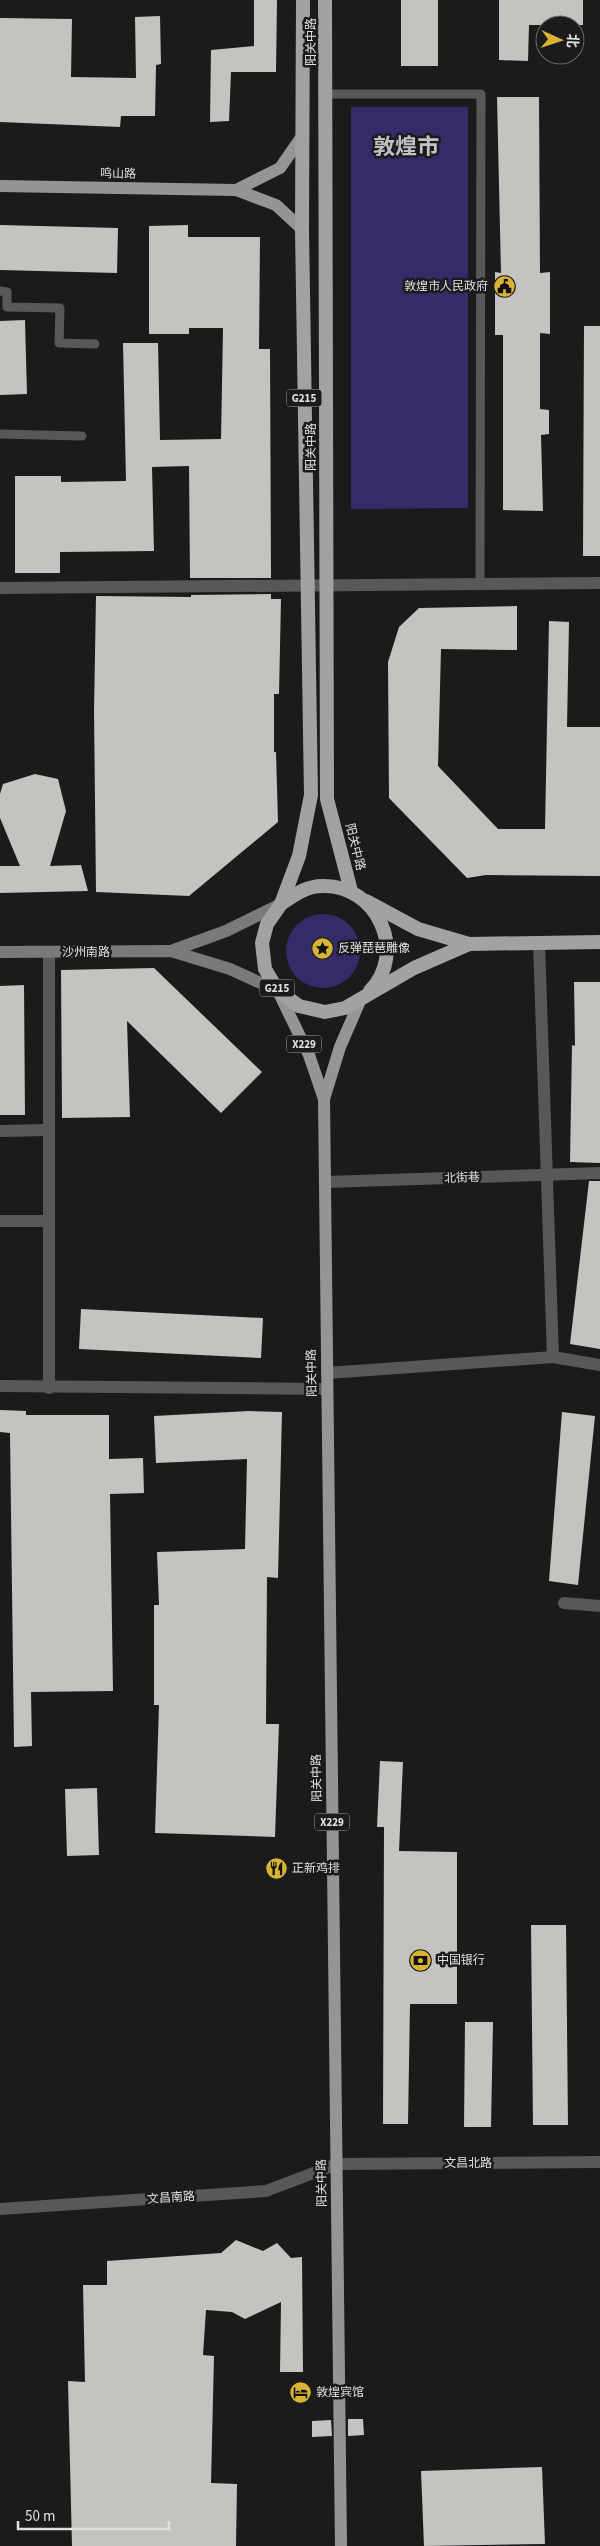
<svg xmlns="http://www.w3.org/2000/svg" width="600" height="2546" viewBox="0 0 600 2546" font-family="'Source Sans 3','Noto Sans SC',sans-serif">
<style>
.green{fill:#342c68}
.building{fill:#c4c3c0}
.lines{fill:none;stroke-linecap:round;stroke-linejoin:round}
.service{stroke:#585859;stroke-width:9}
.pedestrian{stroke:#585859;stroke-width:12}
.minor{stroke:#585859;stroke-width:12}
.tertiary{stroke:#585859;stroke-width:12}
.secondary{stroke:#7a7a7c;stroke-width:12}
.primary{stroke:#959598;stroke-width:12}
.trunk{stroke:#a2a2a4;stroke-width:14}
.labels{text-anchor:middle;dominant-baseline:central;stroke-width:5;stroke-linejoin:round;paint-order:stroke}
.shield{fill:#1b1b1d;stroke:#a5a5a6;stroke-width:1}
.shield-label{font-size:11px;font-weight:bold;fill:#e0e0e1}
.street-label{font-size:12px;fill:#e0e0e1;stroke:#1b1b1d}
.poi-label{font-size:12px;fill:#e0e0e1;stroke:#1b1b1d;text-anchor:start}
.town-label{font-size:22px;font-weight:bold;fill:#c1c1c4;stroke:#1b1b1d}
</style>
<rect width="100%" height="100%" fill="#1b1b1d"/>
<g class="green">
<polygon points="351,107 468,107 468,508 351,509"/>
<circle cx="323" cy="951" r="37"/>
</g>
<g class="building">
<polygon points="254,0 277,0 276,72 231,72 229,121 210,122 211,50 254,46"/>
<rect x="401" y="0" width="37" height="66"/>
<polygon points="499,0 583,0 583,25 529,25 528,61 499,60"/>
<polygon points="160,16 161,64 156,65 155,116 121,116 120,127 0,122 0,18 72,19 71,77 136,78 135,17"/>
<polygon points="497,97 539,97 540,273 550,272 550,334 540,333 540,409 549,410 549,434 541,435 543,511 503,510 503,335 495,335 495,272 501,273"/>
<polygon points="0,225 118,228 117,273 0,270"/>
<polygon points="188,225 188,237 260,237 259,349 270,349 271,578 190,578 189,466 152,467 154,551 60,552 60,573 15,573 15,476 61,476 61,482 126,481 123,343 158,343 160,440 221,439 223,328 189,328 189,334 149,334 149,226"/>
<polygon points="25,320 27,394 0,395 0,321"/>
<polygon points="584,326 600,326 600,556 583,556"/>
<polygon points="271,594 271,599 281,599 279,694 274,694 274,752 276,752 278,822 189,896 96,892 94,711 96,596 191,597 191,595"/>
<polygon points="517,606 517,650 441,649 438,766 498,829 545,829 549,621 569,622 567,727 600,727 600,876 486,875 467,878 389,798 388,662 399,627 419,608"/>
<polygon points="35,774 58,779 66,811 50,866 81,865 88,891 0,893 0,866 20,866 0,818 0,794 3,784"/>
<polygon points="154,968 262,1072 221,1113 127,1021 130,1117 62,1118 61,970"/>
<polygon points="574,982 600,982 600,1163 570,1162 572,1045 575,1046"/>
<polygon points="24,985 25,1115 0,1115 0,986"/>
<polygon points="589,1181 600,1181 600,1349 570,1344"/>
<polygon points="81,1309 263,1318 261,1358 79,1349"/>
<polygon points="0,1410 26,1411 26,1415 109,1415 109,1459 143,1458 144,1493 110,1494 113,1691 31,1692 32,1746 14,1747 10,1433 0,1432"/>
<polygon points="249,1411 282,1412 278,1578 267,1577 266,1724 279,1724 275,1837 155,1833 159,1705 154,1705 154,1605 159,1605 157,1552 245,1549 247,1459 156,1463 154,1416"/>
<polygon points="562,1412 595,1416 578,1585 549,1581"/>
<polygon points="380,1761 403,1762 399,1851 457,1852 457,2004 410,2004 408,2124 383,2124 384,1827 377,1827"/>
<polygon points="97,1788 99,1855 67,1856 65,1789"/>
<polygon points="531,1925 566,1925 568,2125 533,2125"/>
<polygon points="465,2022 493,2022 491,2127 464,2127"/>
<polygon points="236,2240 263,2251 277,2243 291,2258 302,2257 303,2372 280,2372 281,2302 245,2319 232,2312 206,2310 203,2355 214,2356 211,2483 237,2484 236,2546 72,2546 68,2381 85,2382 83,2285 107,2285 107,2261 221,2253"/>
<polygon points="348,2419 363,2419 364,2435 348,2436"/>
<polygon points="331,2420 332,2436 312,2437 312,2421"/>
<polygon points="542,2467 545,2544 424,2546 421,2471"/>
</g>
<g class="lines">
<g class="service">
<polyline points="326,94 481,94 480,584"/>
<polyline points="0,291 7,292 7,307 60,308 59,343 95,344"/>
<polyline points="0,434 82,436"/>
</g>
<g class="pedestrian">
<polyline points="0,1131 49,1130"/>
<polyline points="0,1221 49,1221"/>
<polyline points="0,1386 327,1389"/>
<polyline points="49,1388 49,952"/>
</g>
<g class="minor">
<polyline points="539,943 553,1357"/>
<polyline points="325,1182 600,1173"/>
<polyline points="327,1373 553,1357 600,1365"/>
<polyline points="564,1603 600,1606"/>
</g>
<g class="tertiary">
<polyline points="0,588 600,583"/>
<polyline points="0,2209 266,2191 337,2164 600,2162"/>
</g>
<g class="secondary">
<polyline points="171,951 226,931 281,904"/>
<polyline points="0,952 171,951 230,969 278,991"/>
</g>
<g class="primary">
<polyline points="0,186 236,190"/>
<polyline points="302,229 276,205 236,190 280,168 303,135"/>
<polyline points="278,991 309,1055 324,1099 341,2546"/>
<polyline points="324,1099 340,1047 360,1001"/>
</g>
<g class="trunk">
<polyline points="303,0 302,229 311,795 299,856 281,904 267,924 262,943 265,969 278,991 299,1006 325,1012 345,1008 414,968 469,944"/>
<polyline points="325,0 327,799 351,891"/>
<polyline points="366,901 418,929 469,944 600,942"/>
<path d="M281,904C294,895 306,886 323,886C377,885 408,952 370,991"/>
</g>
</g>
<defs>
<symbol id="civic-disc" viewBox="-11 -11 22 22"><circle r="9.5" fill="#d9b434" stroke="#1b1b1d"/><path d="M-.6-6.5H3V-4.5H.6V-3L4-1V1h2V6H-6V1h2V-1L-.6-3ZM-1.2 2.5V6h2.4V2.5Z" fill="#111"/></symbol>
<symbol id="sight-disc" viewBox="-11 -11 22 22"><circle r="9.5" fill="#d9b434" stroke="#1b1b1d"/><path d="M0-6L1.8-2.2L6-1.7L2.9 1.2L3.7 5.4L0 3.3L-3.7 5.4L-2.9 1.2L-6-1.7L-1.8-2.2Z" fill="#111"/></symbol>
<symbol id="restaurant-disc" viewBox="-11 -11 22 22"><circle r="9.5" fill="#d9b434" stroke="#1b1b1d"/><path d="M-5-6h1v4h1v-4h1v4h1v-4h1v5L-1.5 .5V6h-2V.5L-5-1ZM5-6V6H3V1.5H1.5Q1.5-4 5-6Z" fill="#111"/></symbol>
<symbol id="bank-disc" viewBox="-11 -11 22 22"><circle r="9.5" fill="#d9b434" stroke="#1b1b1d"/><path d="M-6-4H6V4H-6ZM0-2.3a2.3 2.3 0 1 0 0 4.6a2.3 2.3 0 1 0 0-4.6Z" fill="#111"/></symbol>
<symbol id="hotel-disc" viewBox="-11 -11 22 22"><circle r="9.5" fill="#d9b434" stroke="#1b1b1d"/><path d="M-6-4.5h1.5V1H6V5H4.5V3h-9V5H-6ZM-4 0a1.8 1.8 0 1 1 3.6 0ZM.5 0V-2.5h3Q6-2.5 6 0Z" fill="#111"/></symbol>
</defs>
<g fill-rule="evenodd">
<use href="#civic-disc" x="492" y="274" width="25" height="25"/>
<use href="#sight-disc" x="310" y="936" width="25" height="25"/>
<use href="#restaurant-disc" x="264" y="1856" width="25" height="25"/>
<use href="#bank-disc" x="408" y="1948" width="25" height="25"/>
<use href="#hotel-disc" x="288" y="2380" width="25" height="25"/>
</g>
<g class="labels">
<g class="shield">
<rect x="286.5" y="389.5" width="35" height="17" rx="4"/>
<rect x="259.5" y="979.5" width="35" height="17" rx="4"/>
<rect x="286.5" y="1035.5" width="35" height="17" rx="4"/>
<rect x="314.5" y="1813.5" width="35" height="17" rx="4"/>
</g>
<g class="shield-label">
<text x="304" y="398">G215</text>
<text x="277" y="988">G215</text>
<text x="304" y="1044">X229</text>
<text x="332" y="1822">X229</text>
</g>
<g class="street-label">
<text transform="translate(311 42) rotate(-90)">阳关中路</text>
<text transform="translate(118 174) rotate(1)">鸣山路</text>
<text transform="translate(311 447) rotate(-90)">阳关中路</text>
<text transform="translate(355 847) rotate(76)">阳关中路</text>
<text x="86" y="952">沙州南路</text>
<text transform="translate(462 1178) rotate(-2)">北街巷</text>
<text transform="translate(312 1373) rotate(-91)">阳关中路</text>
<text transform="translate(317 1778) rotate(-91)">阳关中路</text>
<text x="468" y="2163">文昌北路</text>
<text transform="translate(322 2183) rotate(-91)">阳关中路</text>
<text transform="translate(171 2198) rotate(-4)">文昌南路</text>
</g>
<g class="poi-label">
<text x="488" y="286" text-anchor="end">敦煌市人民政府</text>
<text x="338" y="948">反弹琵琶雕像</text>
<text x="292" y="1868">正新鸡排</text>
<text x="437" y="1960">中国银行</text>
<text x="316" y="2392">敦煌宾馆</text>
</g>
<g class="town-label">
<text x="406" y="147">敦煌市</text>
</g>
</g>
<g transform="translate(560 40) rotate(93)"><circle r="24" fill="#1b1b1d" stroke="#6a6a6b"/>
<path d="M0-4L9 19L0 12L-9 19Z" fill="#d9b434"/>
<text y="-8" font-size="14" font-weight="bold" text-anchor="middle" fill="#e0e0e1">北</text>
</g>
<path d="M18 2521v8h151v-8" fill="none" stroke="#e0e0e1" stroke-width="2.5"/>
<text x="25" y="2521" font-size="15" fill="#e0e0e1" stroke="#1b1b1d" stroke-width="4" paint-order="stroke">50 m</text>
</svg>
